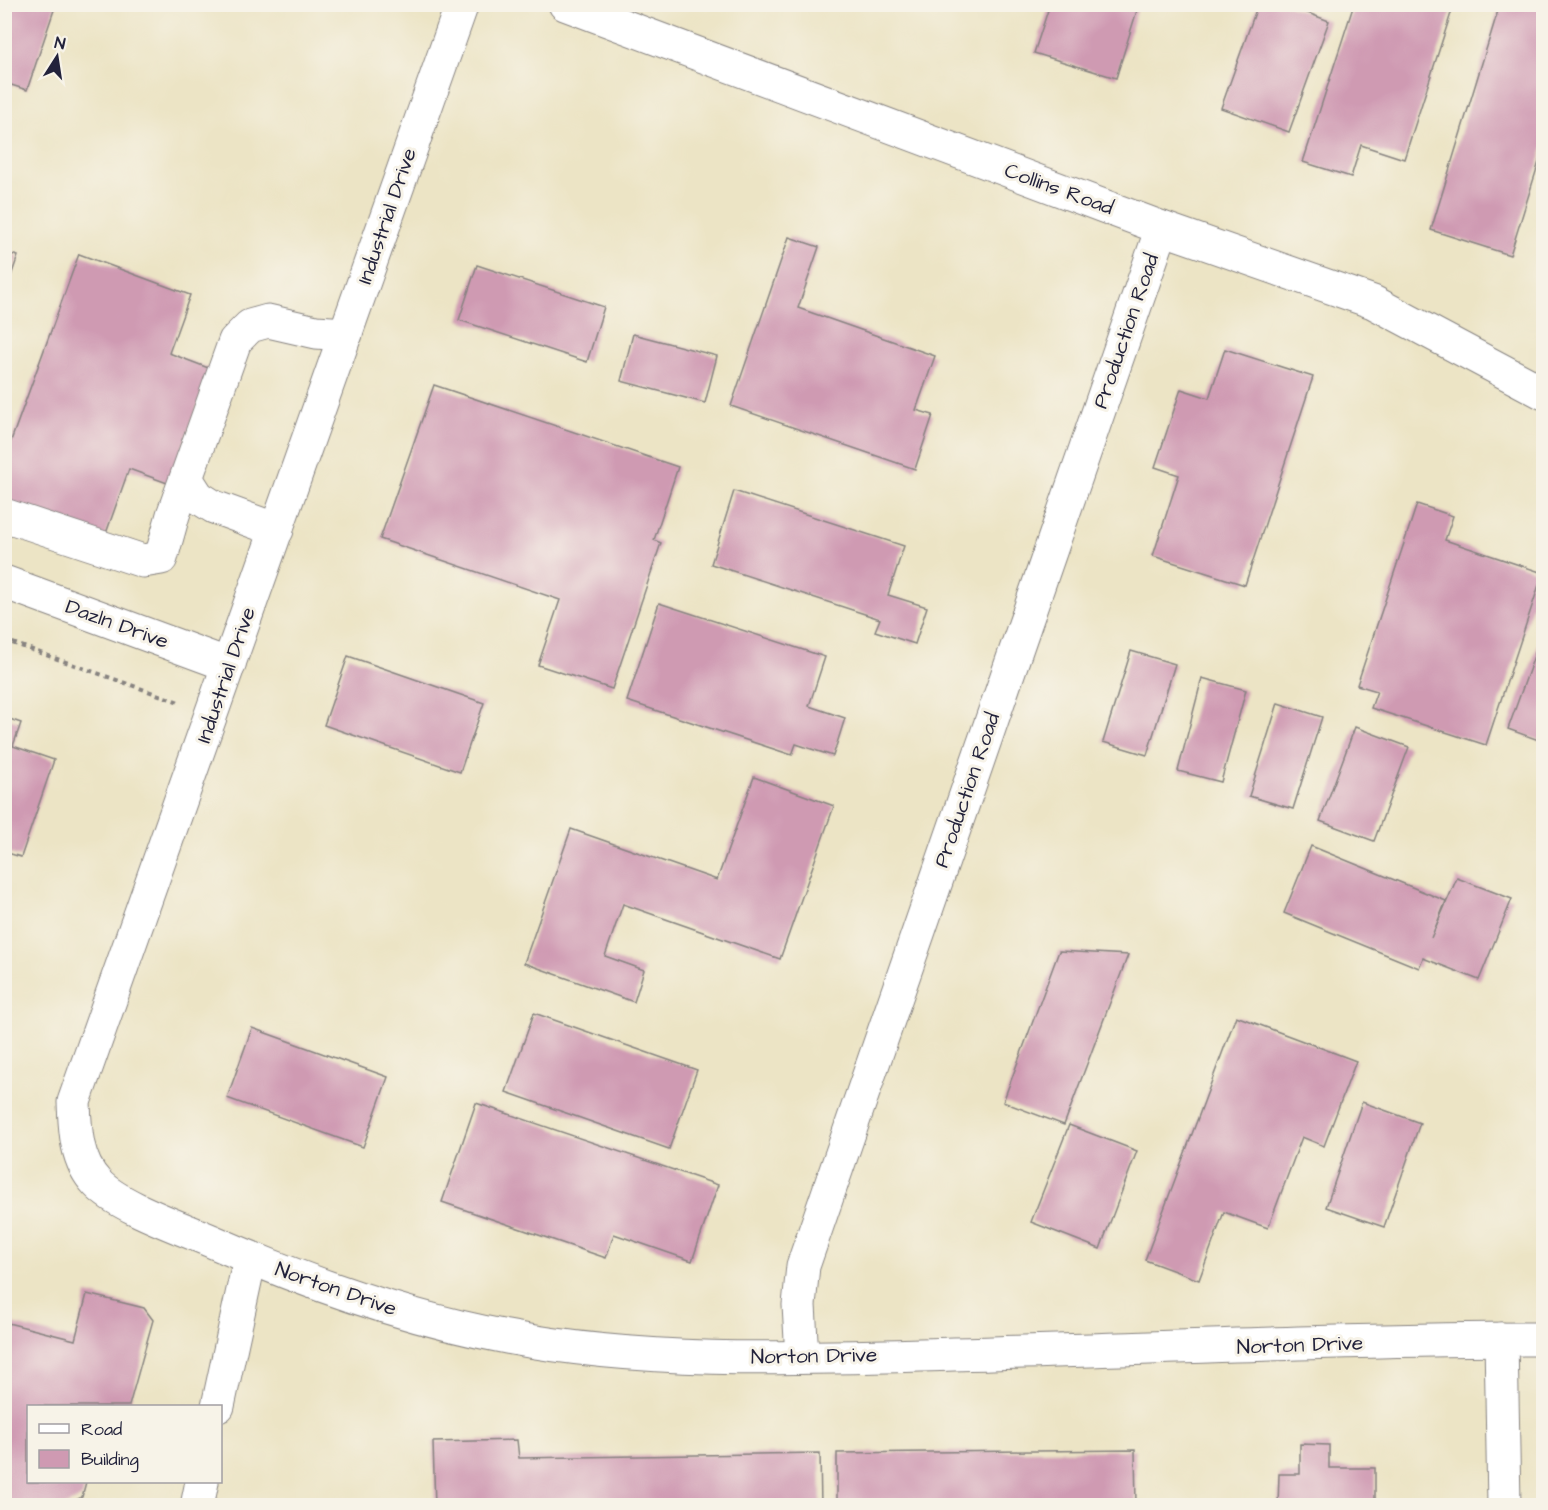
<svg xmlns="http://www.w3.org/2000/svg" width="1548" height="1510" viewBox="0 0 1548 1510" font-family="'Architects Daughter',sans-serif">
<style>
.building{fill:#cf9ab2}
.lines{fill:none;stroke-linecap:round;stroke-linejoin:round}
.minor-casing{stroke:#878380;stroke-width:35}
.path{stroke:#878380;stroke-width:4;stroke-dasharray:4.5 4.5;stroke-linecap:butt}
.minor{stroke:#fff;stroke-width:33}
.labels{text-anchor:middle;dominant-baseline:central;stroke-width:6;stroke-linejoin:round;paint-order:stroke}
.street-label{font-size:21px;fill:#22223b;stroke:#f7f3e8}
</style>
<rect width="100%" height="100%" fill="#f7f3e8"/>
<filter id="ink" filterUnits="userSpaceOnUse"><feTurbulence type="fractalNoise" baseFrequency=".0167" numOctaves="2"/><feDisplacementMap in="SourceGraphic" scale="12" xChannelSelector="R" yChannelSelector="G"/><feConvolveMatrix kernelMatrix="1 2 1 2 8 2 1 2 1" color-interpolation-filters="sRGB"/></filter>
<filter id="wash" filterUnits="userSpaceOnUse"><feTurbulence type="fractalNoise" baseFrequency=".008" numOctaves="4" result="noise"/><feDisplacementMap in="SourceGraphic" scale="24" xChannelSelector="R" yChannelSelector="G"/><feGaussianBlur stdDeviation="1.35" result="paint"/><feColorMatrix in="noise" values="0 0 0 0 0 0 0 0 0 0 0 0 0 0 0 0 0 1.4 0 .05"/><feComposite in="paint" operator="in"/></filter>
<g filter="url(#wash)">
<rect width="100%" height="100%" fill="#ece4c5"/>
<g id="blocks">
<g class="building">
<polygon points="5,4 56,4 27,90 5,83"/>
<polygon points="1050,4 1139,4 1116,78 1034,53"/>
<polygon points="1258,4 1284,4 1329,21 1289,132 1221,108"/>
<polygon points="1354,4 1454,4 1404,159 1361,145 1351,177 1303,162"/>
<polygon points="1500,4 1544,4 1544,146 1510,255 1431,230"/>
<polygon points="789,237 819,247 798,308 935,356 916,410 933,415 915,469 731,406"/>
<polygon points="4,252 18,256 5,293 4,293"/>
<polygon points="79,254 190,295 169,353 211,369 170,484 129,469 104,539 4,503 4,460"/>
<polygon points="477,265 604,307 587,362 459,320"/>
<polygon points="633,334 717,356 705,403 621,381"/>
<polygon points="1225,349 1313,377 1245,585 1153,556 1179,475 1155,467 1181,389 1209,398"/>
<polygon points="434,385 678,467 654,540 661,543 612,689 538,665 560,600 380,539"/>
<polygon points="734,491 904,546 888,595 927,607 915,644 875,631 880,619 711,564"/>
<polygon points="1417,504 1453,516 1445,540 1543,573 1486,745 1371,708 1377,691 1357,685"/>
<polygon points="659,603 825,657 809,706 845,718 833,756 796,744 792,755 627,701"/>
<polygon points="1543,631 1544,631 1544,742 1508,729"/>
<polygon points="1131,651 1175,664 1147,755 1103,742"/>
<polygon points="348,656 484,703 460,772 324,725"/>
<polygon points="1202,678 1246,690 1221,782 1178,771"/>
<polygon points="1278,703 1322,717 1293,809 1249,796"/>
<polygon points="4,717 21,723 13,746 54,760 21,857 4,852"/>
<polygon points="1355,727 1409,747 1374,841 1320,821"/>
<polygon points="754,777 834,806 780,959 623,904 605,956 644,970 634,1002 524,963 571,829 717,880"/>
<polygon points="1311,846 1446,901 1431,938 1457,878 1512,899 1479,980 1423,958 1419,968 1284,913"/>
<polygon points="1059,951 1128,955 1064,1125 1003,1102"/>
<polygon points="534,1013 697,1070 669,1149 506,1092"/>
<polygon points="1236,1016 1356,1061 1324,1146 1302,1137 1268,1228 1224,1212 1199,1280 1145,1260"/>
<polygon points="252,1028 388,1077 363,1147 227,1098"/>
<polygon points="1362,1102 1420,1123 1384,1227 1326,1207"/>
<polygon points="476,1103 718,1185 692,1261 614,1234 606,1258 442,1202"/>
<polygon points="1069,1125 1137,1151 1100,1249 1031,1222"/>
<polygon points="87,1294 144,1308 153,1320 129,1406 28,1406 28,1482 86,1482 82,1497 65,1506 4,1506 4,1322 75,1340"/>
<polygon points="517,1440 519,1458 820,1453 821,1506 435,1506 433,1442"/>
<polygon points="1300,1444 1329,1445 1329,1468 1375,1468 1375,1506 1278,1506 1279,1474 1300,1474"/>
<polygon points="1135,1450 1136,1506 837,1506 837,1453"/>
</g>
</g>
</g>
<g filter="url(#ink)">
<use href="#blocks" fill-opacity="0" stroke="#878380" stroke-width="1.5"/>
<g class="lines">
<defs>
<g id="minor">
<path d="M462,4L74,1102C75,1130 76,1161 97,1183C119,1207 185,1229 216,1243C310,1284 406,1318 507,1337C653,1365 806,1358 954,1354C1150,1349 1347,1339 1544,1339"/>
<polyline points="565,4 1162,228 1373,302 1544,393"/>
<polyline points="187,480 198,497 214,507 277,530"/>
<polyline points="4,515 143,561 161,558 173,515 235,341 250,326 268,321 316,332 346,334"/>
<polyline points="4,582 229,665"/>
<polyline points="1501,1339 1504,1506"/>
<polyline points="802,1357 799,1305 803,1266 1162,228"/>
<polyline points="218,1406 250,1258"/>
<polyline points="197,1506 202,1482"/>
</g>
</defs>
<use href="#minor" class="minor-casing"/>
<polyline class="path" points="4,640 182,703"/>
<use href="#minor" class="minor"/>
</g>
</g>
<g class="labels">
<g class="street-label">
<text transform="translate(1059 189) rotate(20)">Collins Road</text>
<text transform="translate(387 216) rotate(-71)">Industrial Drive</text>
<text transform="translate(1126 331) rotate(-71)">Production Road</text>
<text transform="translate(117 624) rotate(20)">Dazln Drive</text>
<text transform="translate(226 675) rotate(-71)">Industrial Drive</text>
<text transform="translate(967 790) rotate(-71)">Production Road</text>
<text transform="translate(336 1289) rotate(19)">Norton Drive</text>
<text transform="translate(1300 1345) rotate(-2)">Norton Drive</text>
<text transform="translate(814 1356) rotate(-1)">Norton Drive</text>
</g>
</g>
<rect width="1548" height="1510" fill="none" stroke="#f7f3e8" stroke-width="24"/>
<rect x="27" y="1405" width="195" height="78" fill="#f7f3e8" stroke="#a29fa3" stroke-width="1.5"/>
<rect x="39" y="1424" width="30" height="9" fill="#ffffff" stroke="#a29fa3" stroke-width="1.5"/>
<text x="81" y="1435" font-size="18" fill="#22223b">Road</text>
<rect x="39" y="1450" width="30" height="18" fill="#cf9ab2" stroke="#a29fa3" stroke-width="1.5"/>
<text x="81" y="1465" font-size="18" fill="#22223b">Building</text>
<g transform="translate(57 57) rotate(12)" stroke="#f7f3e8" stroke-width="4.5" paint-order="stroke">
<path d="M0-4.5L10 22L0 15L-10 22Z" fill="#22223b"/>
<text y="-9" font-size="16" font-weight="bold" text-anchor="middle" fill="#22223b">N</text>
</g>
</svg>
